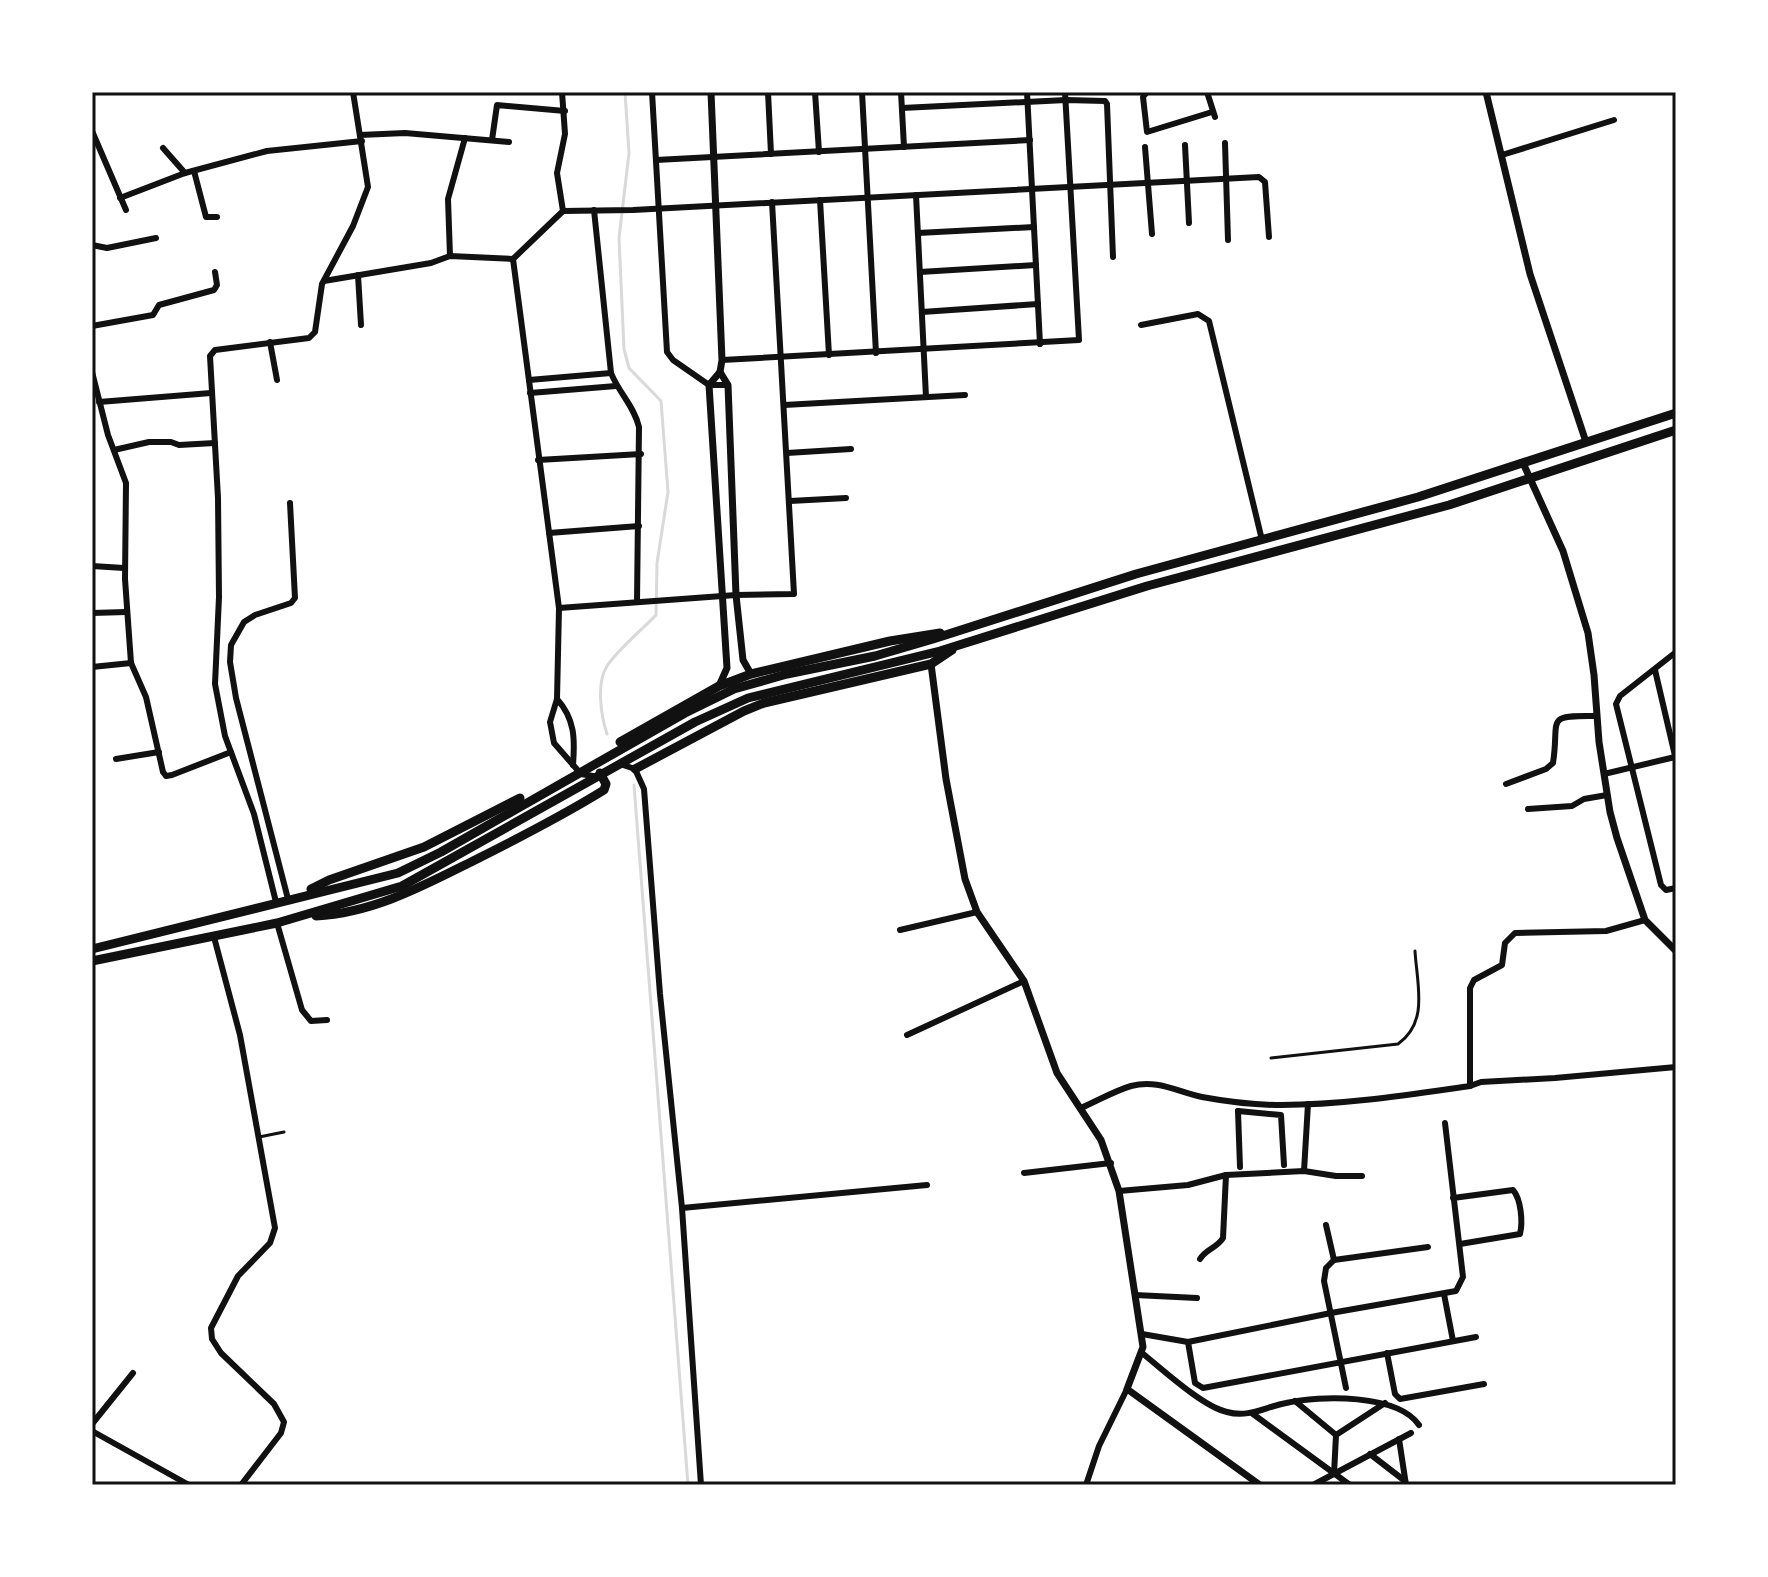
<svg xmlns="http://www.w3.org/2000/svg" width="1768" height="1577" viewBox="0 0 1768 1577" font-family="Manrope,sans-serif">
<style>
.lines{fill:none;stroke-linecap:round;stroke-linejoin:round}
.stream{stroke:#d9d9d9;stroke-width:3}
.service{stroke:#111;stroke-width:3}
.minor{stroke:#111;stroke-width:6}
.tertiary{stroke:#111;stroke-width:7}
.trunk{stroke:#111;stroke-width:9}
.neatline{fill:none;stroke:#111;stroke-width:3}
</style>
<rect width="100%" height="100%" fill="#fff"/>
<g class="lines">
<g class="stream">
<path d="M607,734C601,716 596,683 607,666C620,647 641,631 656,615L657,563L668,492L661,401L629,368L624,349L619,238L629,153L625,92"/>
<polyline points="634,785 688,1485"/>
</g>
<g class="service">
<path d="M1271,1058L1398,1044C1429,1022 1417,985 1415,951"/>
<polyline points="259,1137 284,1132"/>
</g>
<g class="minor">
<polyline points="562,92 565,134 557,173 563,211 513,259 559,608 557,699 550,722 554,743 581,774 593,776"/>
<polyline points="652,92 667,352 673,360 709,385 728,385"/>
<polyline points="768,92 771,154"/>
<polyline points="815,92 819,152"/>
<polyline points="862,92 876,353"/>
<polyline points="901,92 904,147"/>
<polyline points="1027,92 1040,344"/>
<polyline points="1147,92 1143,97 1147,132 1212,112"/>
<polyline points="1207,92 1215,117"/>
<polyline points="902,108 1066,100 1105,101 1107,104 1113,257"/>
<polyline points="92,131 126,210"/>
<polyline points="360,135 405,133 509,142"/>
<polyline points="492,140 497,105 565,111"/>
<polyline points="1225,143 1228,240"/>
<polyline points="1185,145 1189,223"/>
<polyline points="1145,147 1152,234"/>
<polyline points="163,148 185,173"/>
<polyline points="1502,155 1614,120"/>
<polyline points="656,160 1030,140"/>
<polyline points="194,171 206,217 217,217"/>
<polyline points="916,195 926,397"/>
<polyline points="120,198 185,173 267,151 362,141"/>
<polyline points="820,200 829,355"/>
<path d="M594,210L611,373C619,393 634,406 639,427L637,602"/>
<polyline points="563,211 633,210 1259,177 1265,182 1269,237"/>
<polyline points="918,233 1034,227"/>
<polyline points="92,245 107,248 156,238"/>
<polyline points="450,256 448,199 465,138"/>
<polyline points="920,272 1036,265"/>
<polyline points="358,275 361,325"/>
<polyline points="324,281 431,263 450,256 513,259"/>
<polyline points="922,312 1038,304"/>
<polyline points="1141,325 1198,314 1209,321 1262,540"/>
<polyline points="92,326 153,315 159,305 214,290 217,285 215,272"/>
<polyline points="270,342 277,380"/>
<polyline points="722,360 1079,340 1065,92"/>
<polyline points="92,372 108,435 126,483 125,579 131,663 146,697 163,772 166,776 172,775 231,752"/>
<polyline points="529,380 611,373"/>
<polyline points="530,393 616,386"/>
<polyline points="99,402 211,393"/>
<polyline points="784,405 965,395"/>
<polyline points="114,450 149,442 171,442 179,445 215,443"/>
<polyline points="787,453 851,449"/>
<polyline points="538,460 641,454"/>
<polyline points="790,501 846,498"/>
<polyline points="549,533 639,526"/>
<polyline points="92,566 124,568"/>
<polyline points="559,608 736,595 794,594 772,202"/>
<polyline points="92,613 126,612"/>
<polyline points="1676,652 1620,696 1616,704 1661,885 1666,890 1676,888"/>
<polyline points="92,667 131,663"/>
<polyline points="1655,670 1676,760"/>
<path d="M557,699C575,719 575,739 573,765"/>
<polyline points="116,759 159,752"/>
<polyline points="620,764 635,769 644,789 660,994 682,1208 701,1485"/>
<polyline points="1604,774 1675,757"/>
<path d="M1506,784L1546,769L1553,763C1560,719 1543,715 1596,716"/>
<polyline points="1528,809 1572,806 1584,799 1607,795"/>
<polyline points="288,899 236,698 230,662 231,645 244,622 255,615 291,603 295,598 290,503"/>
<polyline points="276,902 254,814 225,736 215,684 219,597 218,498 210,356 215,350 309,338 315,332 322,284 353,226 368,187 353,92"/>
<polyline points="277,923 302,1010 311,1021 327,1020"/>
<polyline points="900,930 977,912"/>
<polyline points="214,937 240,1035 275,1228 270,1243 238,1276 211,1328 212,1339 221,1353 274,1404 284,1422 281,1433 241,1485"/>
<polyline points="907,1035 1024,981"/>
<polyline points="1470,1086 1470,988 1474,980 1502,965 1505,943 1515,933 1606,931 1645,920"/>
<path d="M1081,1108C1097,1101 1114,1091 1131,1086C1158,1079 1177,1092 1202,1097C1229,1102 1255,1105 1281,1105C1344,1105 1407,1095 1470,1086L1481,1082L1555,1078L1676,1067"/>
<polyline points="1238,1111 1281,1115 1284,1165"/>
<polyline points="1238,1111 1240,1167"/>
<polyline points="1304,1171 1308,1104"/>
<polyline points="1024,1173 1111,1163"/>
<polyline points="1119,1191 1188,1185 1226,1175 1304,1171 1336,1176 1362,1176"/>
<path d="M1453,1198L1513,1190C1521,1199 1523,1222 1520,1234L1460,1244"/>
<polyline points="682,1208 927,1185"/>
<polyline points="1326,1225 1334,1260"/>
<path d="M1200,1259C1206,1249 1217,1248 1223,1238L1226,1175"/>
<polyline points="1444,1294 1453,1341"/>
<polyline points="1135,1295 1197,1298"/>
<polyline points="1142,1334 1188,1342 1331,1313 1456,1291 1463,1277 1445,1123"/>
<polyline points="1188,1342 1195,1383 1203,1388 1476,1337"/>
<path d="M1142,1353C1162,1369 1203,1407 1227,1412C1249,1418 1265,1407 1286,1403C1320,1395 1398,1394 1419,1425"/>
<polyline points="1387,1353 1395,1394 1400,1399 1484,1384"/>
<polyline points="1346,1388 1324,1281 1326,1268 1334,1260 1428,1247"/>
<polyline points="1295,1401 1336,1435 1385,1403"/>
<polyline points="1253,1414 1350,1485"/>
<polyline points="92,1424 133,1373"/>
<polyline points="92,1431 189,1485"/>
<polyline points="1399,1439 1406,1485"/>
<polyline points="1370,1454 1405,1481"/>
<polyline points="1334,1474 1336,1435"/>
<polyline points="1086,1485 1099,1446 1127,1389"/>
<polyline points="1313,1485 1411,1433"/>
</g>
<g class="tertiary">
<polyline points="711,92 722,360 720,372 709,385 727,668 719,686"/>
<polyline points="1486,92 1530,274 1586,442"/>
<polyline points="720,372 728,385 736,595 743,660 751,674"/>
<polyline points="1523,463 1563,551 1588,633 1594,675 1599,742 1610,812 1617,838 1645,920 1676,951"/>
<polyline points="931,664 946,779 965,879 977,912 1024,981 1057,1073 1101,1140 1119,1191 1143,1347 1127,1389 1260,1485"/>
</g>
<g class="trunk">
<polyline points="620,742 719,686 751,674 890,641 940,633"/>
<polyline points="635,769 744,711 764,703 931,664 952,650"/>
<polyline points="311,889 329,880 424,847 520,798"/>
<path d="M316,916C373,913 423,886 473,861C517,839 562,816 604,790L606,784L600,773"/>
<polyline points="92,949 398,873 441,852 685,713 734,689 787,674 875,656 933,639 1136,574 1418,497 1676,413"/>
<polyline points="92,961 277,923 402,886 695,722 748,698 940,651 1147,586 1449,505 1676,430"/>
</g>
</g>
<rect width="1768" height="1577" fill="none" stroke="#ffffff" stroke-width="188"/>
<rect x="94" y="94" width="1580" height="1389" class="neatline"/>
</svg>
